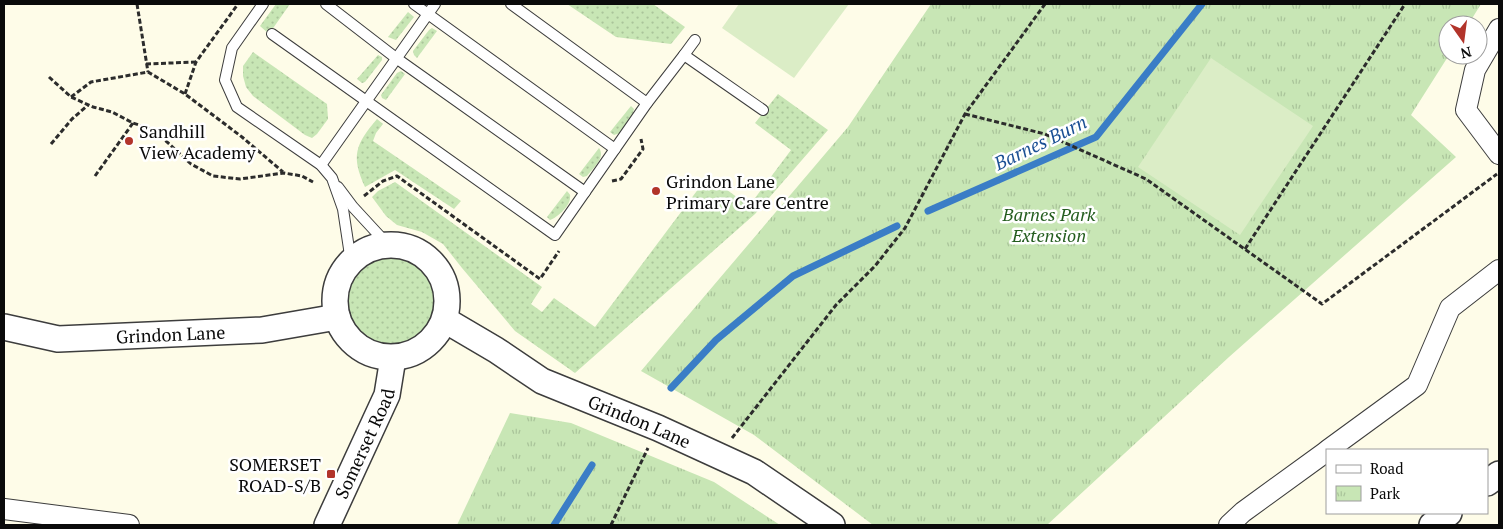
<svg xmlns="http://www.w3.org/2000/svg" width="1503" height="529" viewBox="0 0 1503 529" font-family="'PT Serif',serif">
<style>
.grass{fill:url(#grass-dots)}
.park{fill:url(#park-tufts)}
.pitch{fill:#dbedc6}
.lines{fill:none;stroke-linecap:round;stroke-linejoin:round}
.stream{stroke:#3a7dc6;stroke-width:7}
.service-casing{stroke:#3d3d3d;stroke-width:12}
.minor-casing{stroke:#3d3d3d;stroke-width:22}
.tertiary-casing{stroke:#3d3d3d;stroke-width:28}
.path{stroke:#2c2c2c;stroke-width:3;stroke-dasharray:5 2.5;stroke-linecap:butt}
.service{stroke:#fff;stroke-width:10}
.minor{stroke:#fff;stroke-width:20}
.tertiary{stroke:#fff;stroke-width:25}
.poi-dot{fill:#b2342a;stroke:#fff;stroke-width:2}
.labels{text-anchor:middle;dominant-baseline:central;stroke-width:5;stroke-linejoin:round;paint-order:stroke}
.poi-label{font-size:18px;fill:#0a0a0a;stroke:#fff;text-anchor:start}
.park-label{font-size:18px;font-style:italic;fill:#245d1f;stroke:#fff}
.street-label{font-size:18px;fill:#0a0a0a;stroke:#fff}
.water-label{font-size:19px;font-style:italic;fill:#1b5094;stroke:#fff}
</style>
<defs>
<pattern id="grass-dots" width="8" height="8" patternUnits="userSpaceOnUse" patternTransform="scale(1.25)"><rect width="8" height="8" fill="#c8e6b5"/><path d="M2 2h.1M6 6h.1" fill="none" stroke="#aac49a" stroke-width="1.8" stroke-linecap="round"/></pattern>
<pattern id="park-tufts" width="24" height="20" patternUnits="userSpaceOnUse" patternTransform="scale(1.25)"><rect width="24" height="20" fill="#c8e6b5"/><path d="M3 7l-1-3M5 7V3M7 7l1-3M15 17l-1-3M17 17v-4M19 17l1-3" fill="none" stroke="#aac49a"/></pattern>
</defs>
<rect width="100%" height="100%" fill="#fefce8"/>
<g class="grass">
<polygon points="276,4 290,4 269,34 260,26"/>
<polygon points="567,4 653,4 685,27 671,44 616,37"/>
<polygon points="408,12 414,17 396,40 388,37"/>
<polygon points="432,28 437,31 417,58 414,55 413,51 429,30"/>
<polygon points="253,52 327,104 328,119 317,134 312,138 305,135 253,96 246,87 243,76 243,66"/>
<polygon points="378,55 382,57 382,60 365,82 362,83 357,79"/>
<polygon points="401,71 405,74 386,100 382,98 381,95 397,73"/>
<polygon points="778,94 828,130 755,214 575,373 515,331 462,268 443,244 422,232 397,225 386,216 372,197 378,191 395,182 542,287 531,304 542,312 554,298 595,327 708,176 749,206 791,150 755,123"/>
<polygon points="631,106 634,109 633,113 620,133 614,135 610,132"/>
<path d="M377,119L383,124L376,133L373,141L461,201L454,209L395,170L365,187C351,156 355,145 377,119Z"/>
<path d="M599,148C606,158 593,168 587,176L583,177L579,174Z"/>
<path d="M567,191C569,194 571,194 570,198C570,206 557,218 550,220L547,217Z"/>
<path d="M388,245C397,247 409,248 418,252C451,268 455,311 434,338C424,351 407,354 393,358L346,335L337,317L335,295L340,278L367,250Z"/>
</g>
<g class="park">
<polygon points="931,4 1481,4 1468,25 1448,25 1449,55 1411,115 1456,157 1229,357 1047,525 873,525 754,435 641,371 848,127"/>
<polygon points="510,413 571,423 714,482 780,525 457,525"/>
</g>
<g class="pitch">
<polygon points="739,4 849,4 794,78 722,28"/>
<polygon points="1211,58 1313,126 1240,235 1138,167"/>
</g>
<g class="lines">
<g class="stream">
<polyline points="928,211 1096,137 1202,4"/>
<polyline points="671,388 716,340 793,276 897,226"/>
<polyline points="554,525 592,465"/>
</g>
<defs>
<g id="service">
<polyline points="263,4 232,48 225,80 237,107 321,165 332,178 343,209 351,262"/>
<polyline points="326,4 396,58 585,192"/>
<polyline points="414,4 615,149"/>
<polyline points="272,34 555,235 647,103 511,4"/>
<polyline points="684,55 695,40"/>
<polyline points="647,103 684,55 763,110"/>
<polyline points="321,165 435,4"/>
<polyline points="338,187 353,207 388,245"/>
</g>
<g id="minor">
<polyline points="1499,29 1475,70 1466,110 1499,154"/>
<polyline points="1328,450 1417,385 1450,308 1499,270"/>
<polyline points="4,509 129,525"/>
<polyline points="1229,525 1243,512 1327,451"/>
</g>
<g id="tertiary">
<circle cx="391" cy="301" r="56"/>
<path id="s1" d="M445,320L496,350L542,381L658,428L754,472L832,525"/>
<path id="s2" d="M4,327L58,339L262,330L337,317"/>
<polyline points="1487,483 1499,474"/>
<path id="s3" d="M327,525L387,395L393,358"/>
<polyline points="1432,525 1449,513"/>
</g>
</defs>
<use href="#service" class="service-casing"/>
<use href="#minor" class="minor-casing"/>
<use href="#tertiary" class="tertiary-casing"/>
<g class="path">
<polyline points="137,4 148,72"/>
<polyline points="146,64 196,62"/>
<polyline points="49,77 71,97 93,107 112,112 133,123 154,130 191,164 213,176 240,179 284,173 302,176 313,182"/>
<polyline points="185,94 196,62 238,4"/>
<polyline points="71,97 91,82 148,72 185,94 242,137 283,172"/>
<polyline points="965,114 1045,134 1146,179 1322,304 1497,174"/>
<polyline points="51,144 72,119 88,105"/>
<polyline points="95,176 133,123"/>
<polyline points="612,181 621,179 643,149 641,139"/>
<polyline points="364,196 383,181 397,176 540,279 559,251"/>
<polyline points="1245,249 1405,4"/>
<polyline points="732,438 836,305 875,266 905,228 965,114 1045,4"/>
<polyline points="611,525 648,448"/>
</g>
<use href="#service" class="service"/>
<use href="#minor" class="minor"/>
<use href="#tertiary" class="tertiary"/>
</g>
<g class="poi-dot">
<circle cx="129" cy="141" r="5"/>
<circle cx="656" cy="191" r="5"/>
<rect x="326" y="469" width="10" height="10" rx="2.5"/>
</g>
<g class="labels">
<g class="poi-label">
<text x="139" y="131">Sandhill<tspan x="139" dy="21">View Academy</tspan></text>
<text x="666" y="181">Grindon Lane<tspan x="666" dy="21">Primary Care Centre</tspan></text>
<text x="321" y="464" text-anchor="end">SOMERSET<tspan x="321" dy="21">ROAD-S/B</tspan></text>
</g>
<g class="park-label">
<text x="1049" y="214">Barnes Park<tspan x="1049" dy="21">Extension</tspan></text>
</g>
<g class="street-label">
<text stroke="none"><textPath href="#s2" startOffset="168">Grindon Lane</textPath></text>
<text stroke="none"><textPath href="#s1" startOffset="220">Grindon Lane</textPath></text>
<text stroke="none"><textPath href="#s3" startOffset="90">Somerset Road</textPath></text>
</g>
<g class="water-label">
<text transform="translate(1040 142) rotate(-26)">Barnes Burn</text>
</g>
</g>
<rect width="1503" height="529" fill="none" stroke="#0a0a0a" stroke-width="10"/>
<rect x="1326" y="449" width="162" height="65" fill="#ffffff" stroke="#9d9d9d"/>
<rect x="1336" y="465" width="25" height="8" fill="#ffffff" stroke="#9d9d9d"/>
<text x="1370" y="474" font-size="15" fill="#0a0a0a">Road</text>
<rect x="1336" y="486" width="25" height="15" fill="url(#park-tufts)" stroke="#9d9d9d"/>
<text x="1370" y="499" font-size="15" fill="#0a0a0a">Park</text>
<g transform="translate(1463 40) rotate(166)"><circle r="24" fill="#ffffff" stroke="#9d9d9d"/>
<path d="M0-4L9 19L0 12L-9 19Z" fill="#b2342a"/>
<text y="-8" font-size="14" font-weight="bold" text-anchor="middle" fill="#0a0a0a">N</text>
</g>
</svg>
